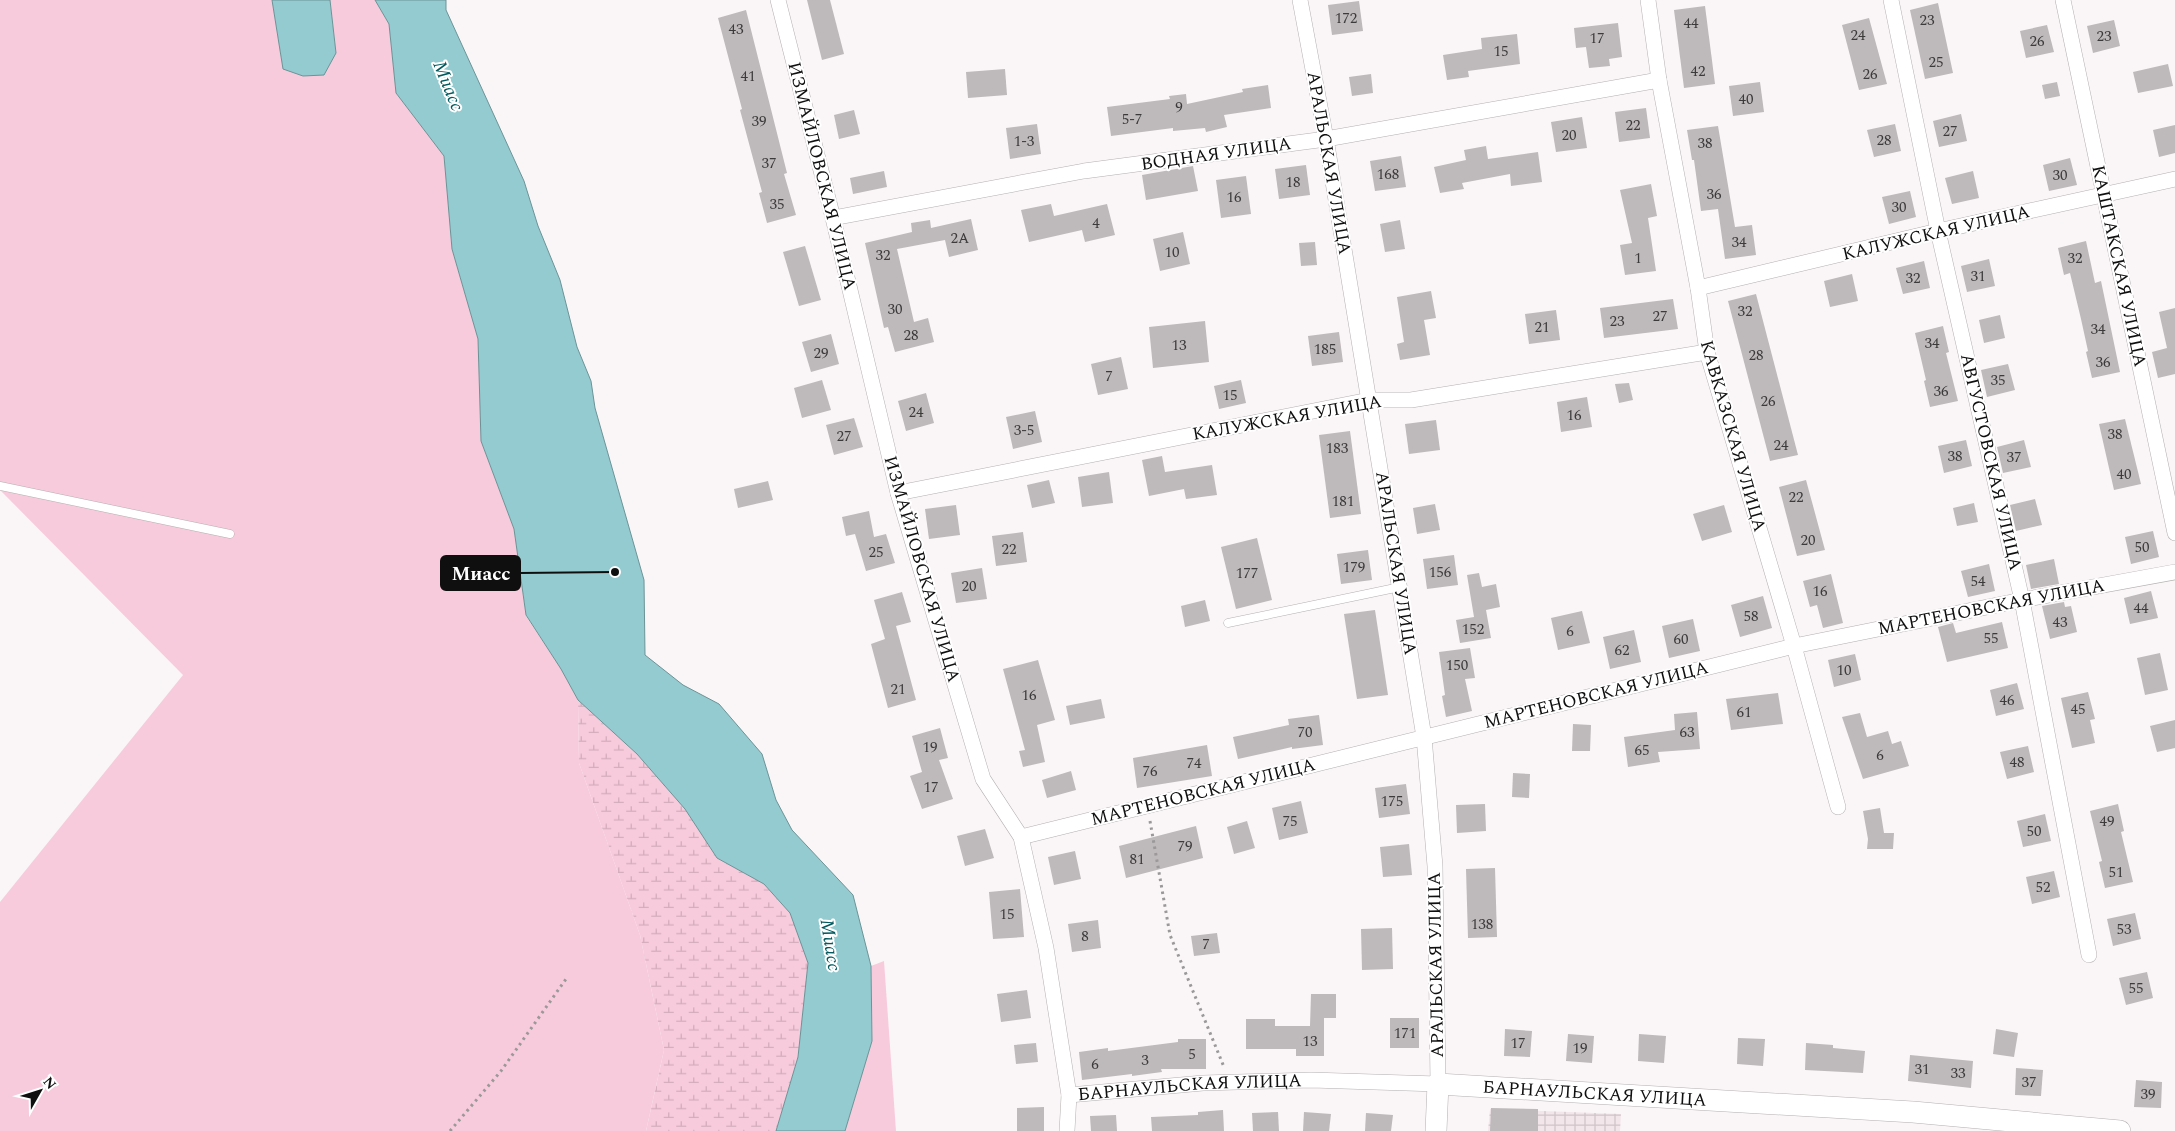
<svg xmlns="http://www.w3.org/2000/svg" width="2175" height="1131" viewBox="0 0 2175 1131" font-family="Spectral,serif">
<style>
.industrial{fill:url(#industrial-grid)}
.grass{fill:#f7cbdc}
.wetland{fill:url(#wetland-marsh)}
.water{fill:#93cbd0;stroke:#6c9396}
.building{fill:#beb9bb}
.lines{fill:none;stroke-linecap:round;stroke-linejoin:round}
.lane-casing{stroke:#b4b0b1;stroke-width:9}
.street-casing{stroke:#b4b0b1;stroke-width:16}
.secondary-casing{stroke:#b4b0b1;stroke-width:22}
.path{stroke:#9a9898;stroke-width:3;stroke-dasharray:2.5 4;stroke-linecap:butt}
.lane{stroke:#fff;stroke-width:8}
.street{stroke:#fff;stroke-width:15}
.secondary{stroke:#fff;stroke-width:21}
.labels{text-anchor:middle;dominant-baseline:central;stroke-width:4;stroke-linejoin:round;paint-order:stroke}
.number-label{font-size:15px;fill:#3c3a3a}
.street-label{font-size:18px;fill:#100f0f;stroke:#fff}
.water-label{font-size:19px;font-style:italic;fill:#02585d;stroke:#fff}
.leader{fill:none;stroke:#100f0f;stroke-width:2}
.callout-dot{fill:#100f0f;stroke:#fff;stroke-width:2}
.callout{fill:#100f0f;stroke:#100f0f;stroke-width:2}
.callout-label{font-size:19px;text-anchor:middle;font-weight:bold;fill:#fff}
</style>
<defs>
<pattern id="industrial-grid" width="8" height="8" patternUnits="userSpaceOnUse" patternTransform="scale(1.25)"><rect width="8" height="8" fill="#f3e6eb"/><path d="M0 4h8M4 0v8" fill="none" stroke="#cfc4c8"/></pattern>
<pattern id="wetland-marsh" width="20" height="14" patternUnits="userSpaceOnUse" patternTransform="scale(1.25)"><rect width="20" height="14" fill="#f7cbdc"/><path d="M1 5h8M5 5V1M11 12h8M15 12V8" fill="none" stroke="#d3adbc"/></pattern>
</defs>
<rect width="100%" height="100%" fill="#faf6f7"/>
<polygon class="industrial" points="1490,1109 1621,1114 1620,1131 1488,1131"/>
<g class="grass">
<polygon points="0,0 272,0 283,69 336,53 330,0 375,0 389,24 396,93 444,156 452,249 478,339 481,441 514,529 526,616 561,669 578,700 579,763 640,935 664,1050 646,1131 0,1131 0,902 183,675 0,490"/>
<polygon points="884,961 896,1131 845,1131 872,1041 871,966"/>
</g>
<polygon class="wetland" points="578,700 637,754 685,809 717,858 764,884 790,913 808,963 798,1057 776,1131 646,1131 664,1050 640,935 579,763"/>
<g class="water">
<polygon points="272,0 330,0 336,53 324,75 303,76 283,69"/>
<polygon points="375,0 446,0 446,10 524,181 538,226 560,280 577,347 591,381 595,408 644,580 645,655 683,685 719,704 762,754 776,800 792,830 853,895 871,966 872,1041 845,1131 776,1131 798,1057 808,963 790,913 764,884 717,858 685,809 637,754 578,700 561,669 526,615 514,529 481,441 478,339 452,249 444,156 396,93 389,24"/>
</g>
<g class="building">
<polygon points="807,0 830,0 844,54 822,60"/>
<polygon points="1359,1 1363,31 1332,35 1328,5"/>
<polygon points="1938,3 1953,73 1925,79 1910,10"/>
<polygon points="1705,6 1715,84 1684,88 1674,10"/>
<polygon points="746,10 787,173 784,174 796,215 767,223 759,193 762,192 740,110 742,109 718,18"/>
<polygon points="1869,18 1887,84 1859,90 1842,25"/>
<polygon points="2114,20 2120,46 2093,53 2087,26"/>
<polygon points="1618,23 1622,57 1609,59 1610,66 1589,68 1586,47 1576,48 1574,28"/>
<polygon points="2047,25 2054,52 2026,58 2020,31"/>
<polygon points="1517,34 1520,64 1468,71 1469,77 1447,80 1443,55 1482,49 1481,38"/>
<polygon points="2168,64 2173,86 2138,93 2133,72"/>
<polygon points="1005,69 1007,95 968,98 966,72"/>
<polygon points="1371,74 1373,93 1352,96 1349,77"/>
<polygon points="1760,82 1764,112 1733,116 1729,86"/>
<polygon points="2057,82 2060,96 2045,99 2042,85"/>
<polygon points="1268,85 1271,108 1224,115 1227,127 1206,132 1205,128 1173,131 1173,128 1111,136 1107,107 1170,99 1169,96 1186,94 1187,104 1243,92 1242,89"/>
<polygon points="1646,108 1650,138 1619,142 1615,112"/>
<polygon points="854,110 860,134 839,139 834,115"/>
<polygon points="1961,114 1967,141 1939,147 1933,121"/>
<polygon points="1582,117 1587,148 1556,152 1551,122"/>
<polygon points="1037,124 1041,154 1010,159 1006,128"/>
<polygon points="1895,124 1901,151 1874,157 1867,130"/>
<polygon points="2175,125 2175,153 2159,157 2153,130"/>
<polygon points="1718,126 1735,227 1752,225 1756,255 1725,259 1718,209 1701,211 1694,160 1692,160 1687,130"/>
<polygon points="1486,146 1488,159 1538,152 1542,182 1511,186 1510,174 1462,183 1464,189 1440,193 1434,167 1466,160 1464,150"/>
<polygon points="1401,156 1406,187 1375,191 1370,161"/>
<polygon points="2070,158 2077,185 2049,191 2043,165"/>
<polygon points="1306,165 1310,195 1279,199 1275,169"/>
<polygon points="1193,166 1198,191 1146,200 1142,175"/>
<polygon points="884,171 887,187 853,194 850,178"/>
<polygon points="1973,171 1979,198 1952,204 1945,178"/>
<polygon points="1246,176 1251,214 1221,218 1216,180"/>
<polygon points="1651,184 1657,216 1648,218 1656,271 1625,275 1620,245 1632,243 1620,190"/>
<polygon points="1910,191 1916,217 1889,224 1882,197"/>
<polygon points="1051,204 1054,216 1107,204 1115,235 1085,242 1082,230 1029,242 1021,210"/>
<polygon points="971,219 978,250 949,257 945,240 897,249 914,322 928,318 934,342 895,352 888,327 884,328 865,243 912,232 911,223 930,220 931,228"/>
<polygon points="1400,220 1405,249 1385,252 1380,224"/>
<polygon points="1183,232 1190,264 1160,271 1153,239"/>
<polygon points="2086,241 2095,283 2101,281 2120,372 2092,378 2086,352 2088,351 2081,319 2070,273 2064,275 2058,248"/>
<polygon points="1315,242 1317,265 1301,266 1299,243"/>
<polygon points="805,246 821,300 799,306 783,252"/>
<polygon points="1989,259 1995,286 1967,292 1961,266"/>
<polygon points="1924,261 1930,288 1903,294 1896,268"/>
<polygon points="1852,274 1858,301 1830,307 1824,281"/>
<polygon points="1431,291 1436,318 1424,320 1430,355 1400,360 1397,344 1404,342 1397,297"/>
<polygon points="1756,294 1798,455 1770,461 1728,301"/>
<polygon points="1673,299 1678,329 1604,338 1600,308"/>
<polygon points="2175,308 2175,374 2158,378 2152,352 2167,348 2159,312"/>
<polygon points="1556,310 1560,340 1529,344 1525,314"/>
<polygon points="2000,315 2005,338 1984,343 1979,320"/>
<polygon points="1205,321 1209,362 1153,368 1149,327"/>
<polygon points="1943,326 1949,352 1946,353 1958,401 1930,407 1924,381 1926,380 1915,333"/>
<polygon points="1339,332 1343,362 1312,366 1308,336"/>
<polygon points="831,334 839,364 811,372 802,342"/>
<polygon points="1121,357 1128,389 1098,395 1091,364"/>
<polygon points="2008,364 2015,390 1987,397 1981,370"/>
<polygon points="822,380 831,410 802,418 794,388"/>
<polygon points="1241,380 1246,403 1219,409 1214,386"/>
<polygon points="1629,383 1633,400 1619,403 1615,384"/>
<polygon points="926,393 934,423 906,431 898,401"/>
<polygon points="1587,397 1592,427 1561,432 1557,402"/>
<polygon points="1035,411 1042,442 1013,449 1006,417"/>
<polygon points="854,418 863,447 834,455 826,425"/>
<polygon points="2125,419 2141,484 2114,490 2099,424"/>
<polygon points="1436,420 1440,450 1409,454 1405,424"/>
<polygon points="1350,431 1361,514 1330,518 1319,435"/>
<polygon points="1966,440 1972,466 1944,473 1938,446"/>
<polygon points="2024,440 2031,467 2003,473 1997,447"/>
<polygon points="1162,456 1165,472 1212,465 1217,495 1186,499 1184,489 1149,496 1142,460"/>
<polygon points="1109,472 1113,503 1082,507 1078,477"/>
<polygon points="1049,480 1055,503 1032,508 1027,485"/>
<polygon points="1806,480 1825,550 1797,556 1779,487"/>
<polygon points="768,481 773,500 738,508 734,489"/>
<polygon points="2035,499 2042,525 2016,531 2010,505"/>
<polygon points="1974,503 1978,522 1957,526 1953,508"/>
<polygon points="1435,504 1440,530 1417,534 1413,508"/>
<polygon points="956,505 960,535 929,539 925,509"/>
<polygon points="1724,505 1732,532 1702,541 1693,514"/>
<polygon points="869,511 874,537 886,534 895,563 866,571 855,534 846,536 842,517"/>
<polygon points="2153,531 2159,557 2131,564 2125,537"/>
<polygon points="1023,532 1027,562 996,566 992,536"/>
<polygon points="1257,538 1272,600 1236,609 1221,547"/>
<polygon points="1368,550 1372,580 1341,584 1337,554"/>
<polygon points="1454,555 1458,585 1427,589 1423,559"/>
<polygon points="2054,559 2059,584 2031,589 2026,565"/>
<polygon points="1989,564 1995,591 1968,597 1961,571"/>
<polygon points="982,568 987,599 956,603 951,573"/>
<polygon points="1479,573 1482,587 1496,584 1500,607 1486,610 1491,638 1460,643 1456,620 1474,617 1467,575"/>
<polygon points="1831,574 1843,623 1823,628 1817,605 1810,607 1803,581"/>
<polygon points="2151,591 2158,618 2130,624 2124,598"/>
<polygon points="902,592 911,622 896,626 916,700 888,708 871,644 885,639 874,600"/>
<polygon points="1763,596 1772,628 1740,637 1731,605"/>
<polygon points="1205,600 1210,621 1185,627 1181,606"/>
<polygon points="2064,602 2065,607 2071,606 2077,632 2050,639 2042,606"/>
<polygon points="1375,610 1388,695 1357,699 1344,614"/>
<polygon points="1582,611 1590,643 1558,650 1551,618"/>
<polygon points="1693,619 1700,651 1669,658 1662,626"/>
<polygon points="2002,622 2008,648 1947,662 1938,627 1953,623 1956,633"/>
<polygon points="1634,630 1641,662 1610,669 1603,637"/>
<polygon points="1470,648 1475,678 1465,679 1472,711 1446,717 1442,696 1445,695 1439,652"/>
<polygon points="2160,653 2168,690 2145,695 2137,658"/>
<polygon points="1855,654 1861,680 1834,687 1828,660"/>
<polygon points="1038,660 1055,720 1037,725 1045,762 1023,767 1019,751 1025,750 1003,669"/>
<polygon points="2017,683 2024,709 1996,716 1990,690"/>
<polygon points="2088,692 2095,719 2090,720 2095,743 2072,748 2061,698"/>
<polygon points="1778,693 1783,724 1731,730 1726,699"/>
<polygon points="1101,699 1105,718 1070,725 1066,706"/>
<polygon points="1697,712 1700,749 1658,752 1660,762 1628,767 1624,737 1675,730 1674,714"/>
<polygon points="1860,713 1867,737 1888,731 1892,744 1901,741 1909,766 1863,779 1842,717"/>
<polygon points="1319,715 1323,745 1292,749 1292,747 1238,759 1233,737 1289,725 1288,719"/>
<polygon points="2175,720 2175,748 2157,752 2150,726"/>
<polygon points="1573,724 1591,725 1590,751 1572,751"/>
<polygon points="940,728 948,758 939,760 953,799 922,809 910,776 922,772 912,736"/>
<polygon points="1207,745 1212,776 1137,788 1133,758"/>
<polygon points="2028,746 2034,772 2007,779 2000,752"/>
<polygon points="1071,771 1076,790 1047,798 1042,780"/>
<polygon points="1513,773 1530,774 1529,798 1512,797"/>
<polygon points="1406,784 1410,814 1379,818 1375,788"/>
<polygon points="1301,801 1308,833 1279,840 1272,808"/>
<polygon points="1485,804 1486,831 1457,833 1456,805"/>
<polygon points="2118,804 2124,831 2121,832 2133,882 2105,888 2099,862 2102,861 2090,811"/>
<polygon points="1880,808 1884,833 1894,833 1893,849 1867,849 1868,839 1863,811"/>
<polygon points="2045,814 2051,841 2023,847 2017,821"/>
<polygon points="1247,821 1255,848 1234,854 1227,827"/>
<polygon points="1196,826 1203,858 1126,878 1119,846"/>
<polygon points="985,829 994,858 965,866 957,836"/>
<polygon points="1409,844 1412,875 1383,877 1380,847"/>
<polygon points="1075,851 1081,879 1054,885 1048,857"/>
<polygon points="1495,868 1497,937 1468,938 1466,869"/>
<polygon points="2054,871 2060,897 2032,904 2026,877"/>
<polygon points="1020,889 1024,937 993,939 989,892"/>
<polygon points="2135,913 2141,939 2113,946 2107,919"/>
<polygon points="1098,920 1101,948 1072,952 1068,924"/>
<polygon points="1392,928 1393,969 1362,970 1361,929"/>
<polygon points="1217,933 1220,953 1194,956 1191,936"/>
<polygon points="2147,972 2153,998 2126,1005 2119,978"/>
<polygon points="1027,990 1031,1018 1001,1022 997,994"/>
<polygon points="1311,994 1336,994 1336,1018 1324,1018 1324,1056 1296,1056 1296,1049 1246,1049 1246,1019 1275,1019 1275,1026 1310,1026"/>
<rect x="1390" y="1018" width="29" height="30"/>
<polygon points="1505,1029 1532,1031 1530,1057 1504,1056"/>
<polygon points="1996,1029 2018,1033 2014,1057 1993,1054"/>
<polygon points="1568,1034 1594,1036 1592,1063 1566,1061"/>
<polygon points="1639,1034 1666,1036 1664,1063 1638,1061"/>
<polygon points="1738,1038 1765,1039 1763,1066 1737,1064"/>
<polygon points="1178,1039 1206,1039 1206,1069 1161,1069 1162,1072 1132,1076 1132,1074 1082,1080 1079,1052 1108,1048 1108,1051 1178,1042"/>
<polygon points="1036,1043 1038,1062 1016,1064 1014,1045"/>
<polygon points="1806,1043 1833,1045 1833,1048 1865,1051 1863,1073 1805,1070"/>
<polygon points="1910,1055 1973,1061 1971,1088 1908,1081"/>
<polygon points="2016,1068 2043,1070 2041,1096 2015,1095"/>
<polygon points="2136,1080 2162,1082 2161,1108 2134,1107"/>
<polygon points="1044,1107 1044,1131 1017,1131 1017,1108"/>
<polygon points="1491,1108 1538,1109 1538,1131 1490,1131"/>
<polygon points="1223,1110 1224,1131 1152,1131 1151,1117 1198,1115 1198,1112"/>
<polygon points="1278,1112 1279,1131 1253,1131 1252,1113"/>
<polygon points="1304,1112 1331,1114 1329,1131 1303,1131"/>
<polygon points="1366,1113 1393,1115 1391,1131 1365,1131"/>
<polygon points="1116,1115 1117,1131 1091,1131 1090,1116"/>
</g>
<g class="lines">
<defs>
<g id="lane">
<polyline points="0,486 230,534"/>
<polyline points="1228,623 1400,587"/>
</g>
<g id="street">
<polyline points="778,0 833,218 898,493 983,779 1021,837 1046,948 1069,1095 1067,1131"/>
<polyline points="1648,0 1659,80 1698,288 1707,352 1794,646 1838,807"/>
<polyline points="1891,0 1938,231 2022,600 2089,955"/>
<polyline points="2063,0 2175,533"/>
<polyline points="833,218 1084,171 1326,139 1659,80"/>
<polyline points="1698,288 1938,231 2175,179"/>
<polyline points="898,493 1369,400 1411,400 1707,352"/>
<polyline points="1021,837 1794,646 2022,600 2175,572"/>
<path id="s1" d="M1069,1095L1203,1083L1311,1080L1438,1084L1435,866L1424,737L1326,139L1300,0"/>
</g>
<g id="secondary">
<path id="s2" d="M1436,1131L1438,1084L1913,1112L2120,1131"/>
</g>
</defs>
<use href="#lane" class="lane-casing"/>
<use href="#street" class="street-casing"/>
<use href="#secondary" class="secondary-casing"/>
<g class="path">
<polyline points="1150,821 1170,935 1224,1067"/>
<polyline points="450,1131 501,1071 566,979"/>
</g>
<use href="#lane" class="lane"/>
<use href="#street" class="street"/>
<use href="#secondary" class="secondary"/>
</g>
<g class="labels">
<g class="number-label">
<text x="1346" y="18">172</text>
<text x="1927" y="20">23</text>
<text x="1691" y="23">44</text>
<text x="736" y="29">43</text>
<text x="1858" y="35">24</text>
<text x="2104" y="36">23</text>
<text x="1597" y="38">17</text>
<text x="2037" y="41">26</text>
<text x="1501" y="51">15</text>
<text x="1936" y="62">25</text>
<text x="1698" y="71">42</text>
<text x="1870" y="74">26</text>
<text x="748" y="76">41</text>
<text x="1746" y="99">40</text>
<text x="1179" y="107">9</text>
<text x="1132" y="119">5-7</text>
<text x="759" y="121">39</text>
<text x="1633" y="125">22</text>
<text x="1950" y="131">27</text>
<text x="1569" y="135">20</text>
<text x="1884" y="140">28</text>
<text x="1024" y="141">1-3</text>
<text x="1705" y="143">38</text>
<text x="769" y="163">37</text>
<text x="1388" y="174">168</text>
<text x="2060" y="175">30</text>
<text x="1293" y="182">18</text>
<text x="1714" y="194">36</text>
<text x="1234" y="197">16</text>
<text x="777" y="204">35</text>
<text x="1899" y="207">30</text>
<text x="1096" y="223">4</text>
<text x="960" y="238">2А</text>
<text x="1739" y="242">34</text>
<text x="1172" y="252">10</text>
<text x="883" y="255">32</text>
<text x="1638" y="258">1</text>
<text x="2075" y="258">32</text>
<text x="1978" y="276">31</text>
<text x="1913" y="278">32</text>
<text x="895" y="309">30</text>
<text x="1745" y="311">32</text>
<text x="1660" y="316">27</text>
<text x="1617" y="321">23</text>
<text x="1542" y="327">21</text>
<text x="2098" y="329">34</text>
<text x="911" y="335">28</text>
<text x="1932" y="343">34</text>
<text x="1179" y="345">13</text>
<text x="1325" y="349">185</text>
<text x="821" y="353">29</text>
<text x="1756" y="355">28</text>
<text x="2103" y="362">36</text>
<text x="1109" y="376">7</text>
<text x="1998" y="380">35</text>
<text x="1941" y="391">36</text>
<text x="1230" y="395">15</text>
<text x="1768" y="401">26</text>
<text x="916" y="412">24</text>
<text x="1574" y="415">16</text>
<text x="1024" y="430">3-5</text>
<text x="2115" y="434">38</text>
<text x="844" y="436">27</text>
<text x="1781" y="445">24</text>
<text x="1337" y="448">183</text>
<text x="1955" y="456">38</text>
<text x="2014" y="457">37</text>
<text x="2124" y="474">40</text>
<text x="1796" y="497">22</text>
<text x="1343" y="501">181</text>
<text x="1808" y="540">20</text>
<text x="2142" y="547">50</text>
<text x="1009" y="549">22</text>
<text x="876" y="552">25</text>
<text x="1354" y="567">179</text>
<text x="1440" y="572">156</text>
<text x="1247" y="573">177</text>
<text x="1978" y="581">54</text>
<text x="969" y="586">20</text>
<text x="1820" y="591">16</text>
<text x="2141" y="608">44</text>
<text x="1751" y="616">58</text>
<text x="2060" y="622">43</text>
<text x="1473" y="629">152</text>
<text x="1570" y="631">6</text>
<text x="1991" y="638">55</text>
<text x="1681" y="639">60</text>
<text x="1622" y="650">62</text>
<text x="1457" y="665">150</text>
<text x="1844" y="670">10</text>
<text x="898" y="689">21</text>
<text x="1029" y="695">16</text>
<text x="2007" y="700">46</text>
<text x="2078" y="709">45</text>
<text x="1744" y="712">61</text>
<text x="1305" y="732">70</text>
<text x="1687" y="732">63</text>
<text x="930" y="747">19</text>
<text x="1642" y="750">65</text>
<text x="1880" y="755">6</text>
<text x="2017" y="762">48</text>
<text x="1194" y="763">74</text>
<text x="1150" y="771">76</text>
<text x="931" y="787">17</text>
<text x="1392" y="801">175</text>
<text x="1290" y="821">75</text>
<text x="2107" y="821">49</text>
<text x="2034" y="831">50</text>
<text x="1185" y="846">79</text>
<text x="1137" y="859">81</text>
<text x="2116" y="872">51</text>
<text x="2043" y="887">52</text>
<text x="1007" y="914">15</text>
<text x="1482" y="924">138</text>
<text x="2124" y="929">53</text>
<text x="1085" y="936">8</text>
<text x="1206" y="944">7</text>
<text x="2136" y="988">55</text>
<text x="1405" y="1033">171</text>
<text x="1310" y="1041">13</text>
<text x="1518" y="1043">17</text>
<text x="1580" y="1048">19</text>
<text x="1192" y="1054">5</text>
<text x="1145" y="1060">3</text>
<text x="1095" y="1064">6</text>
<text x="1922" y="1069">31</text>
<text x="1958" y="1073">33</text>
<text x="2029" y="1082">37</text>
<text x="2148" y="1094">39</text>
</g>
<g class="street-label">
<text transform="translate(1216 154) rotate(-8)">ВОДНАЯ УЛИЦА</text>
<text transform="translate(1329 163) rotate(80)">АРАЛЬСКАЯ УЛИЦА</text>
<text transform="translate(822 176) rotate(76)">ИЗМАЙЛОВСКАЯ УЛИЦА</text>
<text transform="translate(1936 233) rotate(-13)">КАЛУЖСКАЯ УЛИЦА</text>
<text transform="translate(2119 266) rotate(78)">КАШТАКСКАЯ УЛИЦА</text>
<text transform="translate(1287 418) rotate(-10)">КАЛУЖСКАЯ УЛИЦА</text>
<text transform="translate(1733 436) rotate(74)">КАВКАЗСКАЯ УЛИЦА</text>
<text transform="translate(1991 462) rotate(77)">АВГУСТОВСКАЯ УЛИЦА</text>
<text transform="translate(1396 563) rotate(81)">АРАЛЬСКАЯ УЛИЦА</text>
<text transform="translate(922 569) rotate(74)">ИЗМАЙЛОВСКАЯ УЛИЦА</text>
<text transform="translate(1991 607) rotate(-11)">МАРТЕНОВСКАЯ УЛИЦА</text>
<text transform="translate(1596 695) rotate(-14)">МАРТЕНОВСКАЯ УЛИЦА</text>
<text transform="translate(1203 792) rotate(-14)">МАРТЕНОВСКАЯ УЛИЦА</text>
<text transform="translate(1436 965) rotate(-91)">АРАЛЬСКАЯ УЛИЦА</text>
<text stroke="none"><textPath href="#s1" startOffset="121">БАРНАУЛЬСКАЯ УЛИЦА</textPath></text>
<text stroke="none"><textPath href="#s2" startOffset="204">БАРНАУЛЬСКАЯ УЛИЦА</textPath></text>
</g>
<g class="water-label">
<text transform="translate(448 86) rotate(68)">Миасс</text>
<text transform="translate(830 945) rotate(81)">Миасс</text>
</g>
</g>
<path class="leader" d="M615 572L520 573"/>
<circle class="callout-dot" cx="615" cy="572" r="5"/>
<rect class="callout" x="441" y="556" width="79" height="34" rx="5"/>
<g class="callout-label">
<text x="481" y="580">Миасс</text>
</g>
<g transform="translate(40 1091) rotate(51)" stroke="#ffffff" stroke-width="4" paint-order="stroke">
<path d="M0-4L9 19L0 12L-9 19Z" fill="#100f0f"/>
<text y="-8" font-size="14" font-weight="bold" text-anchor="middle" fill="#100f0f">N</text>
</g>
</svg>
